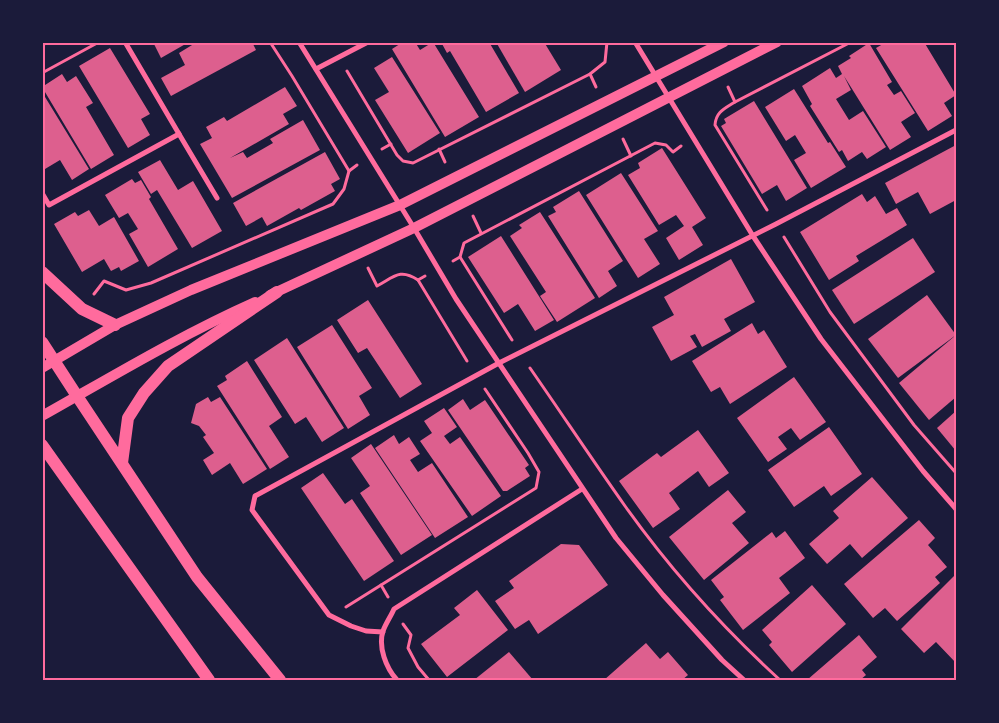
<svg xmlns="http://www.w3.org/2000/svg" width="999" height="723" viewBox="0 0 999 723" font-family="Raleway,sans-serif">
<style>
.building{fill:#dd5f8e}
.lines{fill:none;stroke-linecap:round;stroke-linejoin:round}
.path{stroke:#ff6b9d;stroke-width:3}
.minor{stroke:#ff6b9d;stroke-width:5}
.secondary{stroke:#ff6b9d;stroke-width:10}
.primary{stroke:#ff6b9d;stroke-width:12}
.neatline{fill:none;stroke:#ff6b9d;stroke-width:2}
</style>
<rect width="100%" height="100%" fill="#1b1b3a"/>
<g class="building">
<polygon points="153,42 189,42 161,58"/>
<polygon points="197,42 252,42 256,50 171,96 161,78 185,65 179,53"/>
<polygon points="403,42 415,42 420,50 433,42 479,117 445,137 392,49"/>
<polygon points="441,42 489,42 519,93 486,112 450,51 447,53"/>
<polygon points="496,42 544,42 561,70 525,92"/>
<polygon points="882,42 924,42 956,95 944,103 952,116 928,131 876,48 883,44"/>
<polygon points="869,43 892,82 887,85 894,95 901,91 915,113 901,122 911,137 890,150 844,76 851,90 836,99 849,120 863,111 886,147 867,159 862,152 848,161 842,150 839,152 810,106 812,104 802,86 830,68 836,78 842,74 838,66 851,58 849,56"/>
<polygon points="110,48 150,114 141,119 150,135 128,148 79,66"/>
<polygon points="392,57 440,133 408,153 375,100 389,92 374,68"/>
<polygon points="62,74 67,82 76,76 93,103 86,107 114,155 91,169 42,87"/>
<polygon points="285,87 297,106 283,114 289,124 230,158 243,152 247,158 273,143 270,139 303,120 320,150 232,198 200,144 212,138 206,127 224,117 227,121"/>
<polygon points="794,89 828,143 830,142 846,167 811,188 794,160 806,153 795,135 786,141 765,107"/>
<polygon points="42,92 89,169 72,180 60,160 45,169 42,165"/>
<polygon points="754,101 807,188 786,201 777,185 762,194 721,126 726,123 724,119"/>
<polygon points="956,145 956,200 930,214 918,192 896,204 885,183"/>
<polygon points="662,148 706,218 692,227 703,245 679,260 666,238 684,226 676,215 659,225 628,175 640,168 638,163"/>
<polygon points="325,152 340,179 331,184 335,191 301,210 299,208 267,226 262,217 246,226 233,203"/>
<polygon points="160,160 178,190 193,181 222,231 192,248 157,190 151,194 138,172"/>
<polygon points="621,173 658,231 644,239 660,264 638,278 586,195"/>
<polygon points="132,179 135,183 141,180 151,197 149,199 178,249 148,267 129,234 138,229 128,213 119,218 105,195"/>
<polygon points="579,191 623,261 608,271 617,286 599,298 548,216 556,212 553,207"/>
<polygon points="862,194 867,202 875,196 886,214 897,208 907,225 856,256 859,261 829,280 800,232"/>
<polygon points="89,210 99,226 114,217 139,261 121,271 119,267 111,271 104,259 82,272 54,224 75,212 78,216"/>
<polygon points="540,212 595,298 557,322 540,296 546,292 510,236 522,228 519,225"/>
<polygon points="501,236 554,320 535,331 518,304 504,313 468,257"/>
<polygon points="913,238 935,272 854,324 832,290"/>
<polygon points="731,259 755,302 724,319 731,331 702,347 695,334 690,336 697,347 671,361 652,327 674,315 664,297"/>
<polygon points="927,295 956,335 898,378 868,339"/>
<polygon points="368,300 422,384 400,398 367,348 358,353 337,320"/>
<polygon points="752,323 758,334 764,330 787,367 730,404 720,387 711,392 692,361"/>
<polygon points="332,325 372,388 359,396 370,415 348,429 297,347"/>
<polygon points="956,335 956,397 929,420 899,383"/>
<polygon points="287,338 344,428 322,442 306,417 295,424 254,360"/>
<polygon points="247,361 282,417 269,426 289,457 270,469 217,386 227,380 225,376"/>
<polygon points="794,377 826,422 800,440 791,428 778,437 787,449 768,462 737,418"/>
<polygon points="208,397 211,402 220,397 267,469 243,484 230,463 212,475 203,460 214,453 203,437 206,435 199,426 191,423 196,404"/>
<polygon points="463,399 470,410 485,400 529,465 525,468 530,476 507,491 503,491 448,410"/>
<polygon points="444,408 457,427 444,436 450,444 460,437 501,496 472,516 420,441 432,433 424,421"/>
<polygon points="956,411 956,451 937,428"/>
<polygon points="829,427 862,474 831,496 824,486 794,507 768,470"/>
<polygon points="698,430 729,473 709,487 698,471 669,493 680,509 653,528 619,481 657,453 661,457"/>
<polygon points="394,435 399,444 409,437 420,454 410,460 418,472 432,463 468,517 435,538 375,448"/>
<polygon points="371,444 432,535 401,555 360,493 370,486 351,458"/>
<polygon points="323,473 345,504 352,499 394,561 364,581 301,488"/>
<polygon points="872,477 908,518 862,558 850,544 827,564 809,544 839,518 833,511"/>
<polygon points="728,490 746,512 732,523 749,543 704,580 669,537"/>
<polygon points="919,520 935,538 928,545 947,567 935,577 940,583 897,621 885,608 873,618 844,584"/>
<polygon points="785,531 805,558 779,578 790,593 743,630 720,600 724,597 711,580 772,532 776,538"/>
<polygon points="561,544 579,545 608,585 538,634 529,620 515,629 495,601 514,588 509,581"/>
<polygon points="956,574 956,663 936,642 924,653 901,629"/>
<polygon points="812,585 846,624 792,672 769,645 772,642 762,630"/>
<polygon points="477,590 508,630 447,677 421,644 460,615 454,608"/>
<polygon points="859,635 877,657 862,670 866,675 860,680 807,680"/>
<polygon points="646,643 660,659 668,652 688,675 682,680 604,680"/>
<polygon points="509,652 533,680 474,680"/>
</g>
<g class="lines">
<g class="path">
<polyline points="347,71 397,155 403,161 413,163 590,74 605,62 607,42"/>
<polyline points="42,73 99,42"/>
<polyline points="590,74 596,87"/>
<polyline points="728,87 735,102"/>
<polyline points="623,139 631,156"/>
<polyline points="382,149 391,144"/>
<polyline points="439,149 445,162"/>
<polyline points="349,171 357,165"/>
<path d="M767,210L715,125C716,112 724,109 735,102L851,42"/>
<polyline points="473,216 481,233"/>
<polyline points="784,237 830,312 914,425 956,473"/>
<polyline points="453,261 460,257"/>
<path d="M368,268L377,286C394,277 400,268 418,280L425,276"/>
<polyline points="418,280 467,361"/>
<polyline points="94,294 104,281 126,290 151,283 333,204 344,189 349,171 292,76 270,42"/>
<polyline points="512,340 460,257 464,243 655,143 666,145 673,152 681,146"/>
<path d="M530,368C562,414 593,461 625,506C670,569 723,628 780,680"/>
<polyline points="381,585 388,597"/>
<polyline points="346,607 536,488 539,472 528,453 485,389"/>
<polyline points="403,624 411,635 408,648 418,667 429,680"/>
</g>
<g class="minor">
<polyline points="299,42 414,228 456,299 616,538 663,595 722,660 744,680"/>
<polyline points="635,42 753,236 821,339 923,471 956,509"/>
<polyline points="42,44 46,42"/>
<polyline points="316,69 368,42"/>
<polyline points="179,134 217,198"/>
<polyline points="42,193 49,205 179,134 125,42"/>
<polyline points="383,632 366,631 351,626 329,615 252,510 255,496 499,363 776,224 956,130"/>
<path d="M397,680C386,668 378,647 383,631C386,623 391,616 394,609L582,489"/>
</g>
<g class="secondary">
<polyline points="270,295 414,228 777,42"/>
<polyline points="42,368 115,325 191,290 400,205 724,42"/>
<path d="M42,416C113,376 181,335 255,302"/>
</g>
<g class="primary">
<polyline points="42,272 82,309 115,325"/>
<polyline points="42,342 77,396 197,577 280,680"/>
<polyline points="42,445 209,680"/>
<polyline points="122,463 128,418 144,393 168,366 277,292"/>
</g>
</g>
<rect width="999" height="723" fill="none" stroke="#1b1b3a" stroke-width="88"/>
<rect x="44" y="44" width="911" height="635" class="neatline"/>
</svg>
